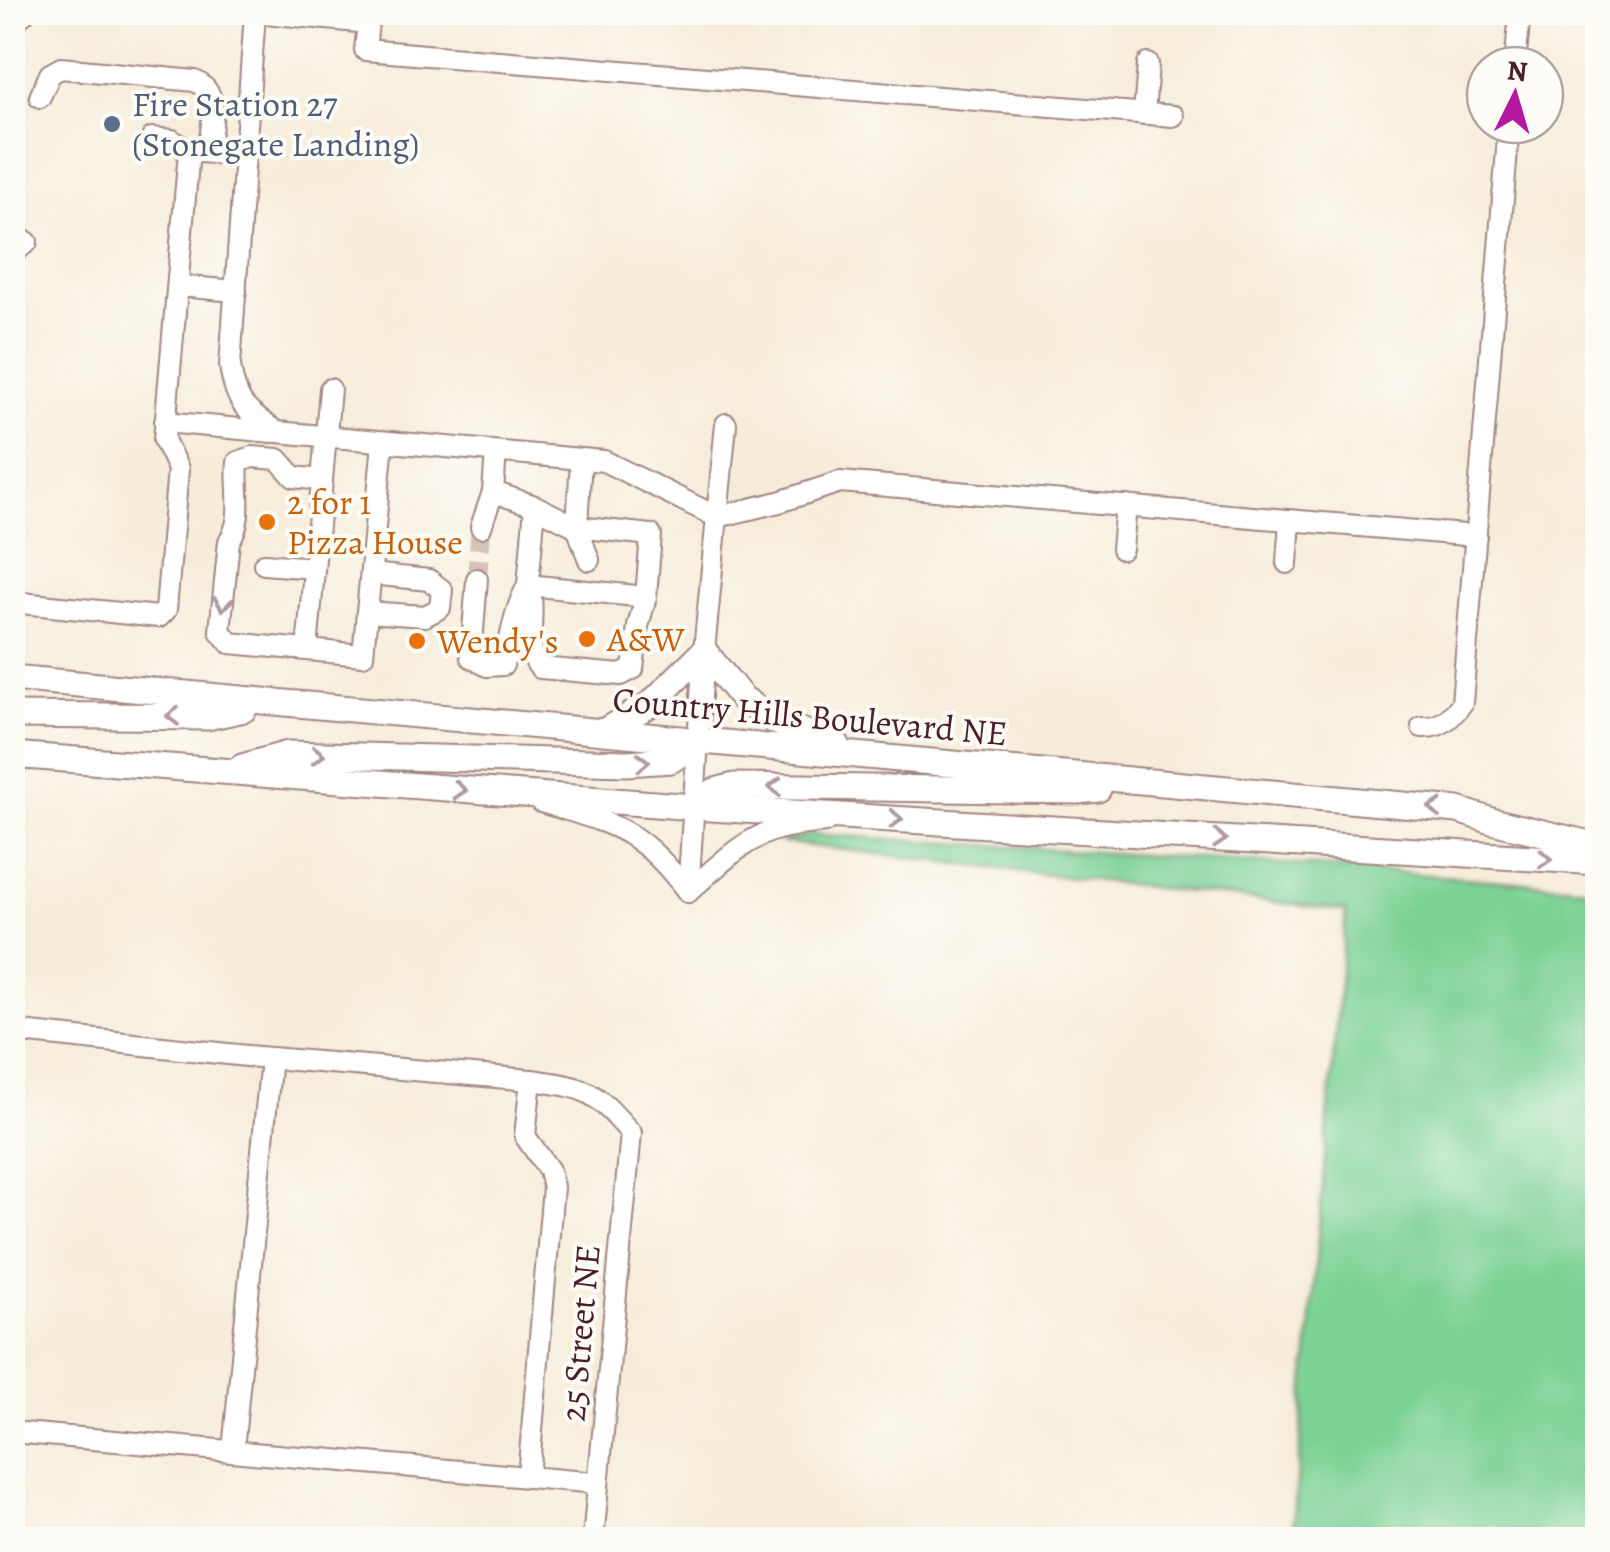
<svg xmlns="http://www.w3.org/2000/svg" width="1610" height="1552" viewBox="0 0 1610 1552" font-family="Alegreya,serif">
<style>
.green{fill:#7cd194;stroke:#637860;stroke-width:2.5}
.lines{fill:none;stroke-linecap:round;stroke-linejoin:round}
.minor-tunnel{stroke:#d4c3b6;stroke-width:20;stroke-dasharray:20 10;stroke-linecap:butt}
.minor-casing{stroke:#a08682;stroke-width:24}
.major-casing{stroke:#a08682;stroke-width:29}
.minor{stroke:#fff;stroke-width:20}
.major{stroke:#fff;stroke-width:25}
.oneway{stroke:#ae9aa0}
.service-dot{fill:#5c6f8a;stroke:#fdfcf7;stroke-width:4}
.food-dot{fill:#e8710a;stroke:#fdfcf7;stroke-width:4}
.labels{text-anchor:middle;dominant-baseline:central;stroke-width:8;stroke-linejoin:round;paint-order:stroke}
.service-label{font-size:35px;fill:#4e5e75;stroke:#fdfcf7;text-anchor:start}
.food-label{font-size:35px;fill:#c56008;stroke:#fdfcf7;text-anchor:start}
.street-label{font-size:35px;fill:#4a1f2b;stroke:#fdfcf7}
</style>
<rect width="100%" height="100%" fill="#fdfcf7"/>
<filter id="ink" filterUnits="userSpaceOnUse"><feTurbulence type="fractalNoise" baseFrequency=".01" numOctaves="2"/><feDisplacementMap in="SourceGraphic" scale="20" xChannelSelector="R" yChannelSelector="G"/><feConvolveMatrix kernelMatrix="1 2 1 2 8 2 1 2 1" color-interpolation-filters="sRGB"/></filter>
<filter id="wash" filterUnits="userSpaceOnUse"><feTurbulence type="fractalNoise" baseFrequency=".0048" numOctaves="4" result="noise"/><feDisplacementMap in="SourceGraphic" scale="40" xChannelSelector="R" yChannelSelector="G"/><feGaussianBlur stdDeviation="2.25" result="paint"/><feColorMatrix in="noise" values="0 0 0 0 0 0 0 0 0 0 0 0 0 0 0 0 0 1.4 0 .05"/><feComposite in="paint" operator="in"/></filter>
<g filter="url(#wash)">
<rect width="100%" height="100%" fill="#f6ecd9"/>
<polygon class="green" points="811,834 1331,867 1597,889 1597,1539 1292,1539 1346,911 780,842"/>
</g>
<g filter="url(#ink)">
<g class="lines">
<polyline class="minor-tunnel" points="477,579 481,527"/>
<defs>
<g id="minor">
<polyline points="255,12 368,23 365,50 1173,116"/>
<path d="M255,13L230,366C236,404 245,411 277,432L604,461L717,517L779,502L840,482L1476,536"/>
<polyline points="1515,65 1520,12"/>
<path d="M40,97L50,74L61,68L195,81C222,94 211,127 208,152"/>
<polyline points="1144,114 1148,64"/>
<polyline points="152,138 172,140 189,151 246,156"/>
<polyline points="12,254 27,242"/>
<polyline points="178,286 236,291"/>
<polyline points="330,389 307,650 363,655 383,442"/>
<polyline points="165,422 272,432"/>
<polyline points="496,452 493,492 535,506 528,585 646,597 651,535 577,527 535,506"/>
<polyline points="581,459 577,527 589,560"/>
<polyline points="481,527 493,492"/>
<polyline points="1122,549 1126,506"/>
<polyline points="1287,563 1290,520"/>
<polyline points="264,564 314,568"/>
<path d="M477,579L471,657L487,666L503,665C513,635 512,614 528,585"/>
<path d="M528,585C538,611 522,649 540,668L621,675L633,669L638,626L646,597"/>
<polyline points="12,602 159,617 166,610 178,469 164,440 189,151"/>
<polyline points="367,612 425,616 440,608 442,590 429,580 371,574"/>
<path d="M307,650L230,643L220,631L229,541C245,518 235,489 238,462L252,457L278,459L294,477L322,480"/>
<path d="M1422,727C1442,728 1451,718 1462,703L1509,125"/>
<path d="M541,802C615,825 639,827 688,892"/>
<polyline points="688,892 704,651 726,424"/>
<path d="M688,892C715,869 742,839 778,829C793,825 809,824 825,822"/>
<path d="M12,1031L247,1056L531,1080C589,1088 592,1089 631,1133L593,1540"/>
<polyline points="531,1080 525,1136 549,1170 553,1187 528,1477 598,1483"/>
<polyline points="12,1432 528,1477"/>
<polyline points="233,1450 271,1058"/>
</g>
<g id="major">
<polyline points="12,20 22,12"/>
<polyline points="12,678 1458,810 1492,821 1598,846"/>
<polyline points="12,715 207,717 244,709"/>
<polyline points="603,732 652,703 704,651 742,698 775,721 837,745"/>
<polyline points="12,755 694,807 1598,862"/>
<polyline points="242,767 288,754 627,763 671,760 698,741"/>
<polyline points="694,807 715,791 734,786 1077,791 1098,789"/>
</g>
</defs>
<use href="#minor" class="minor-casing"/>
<use href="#major" class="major-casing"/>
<use href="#minor" class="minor"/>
<use href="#major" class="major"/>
</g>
<defs><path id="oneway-chevron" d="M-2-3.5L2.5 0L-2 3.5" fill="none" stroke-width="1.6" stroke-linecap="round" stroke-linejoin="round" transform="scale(2.5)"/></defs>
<g class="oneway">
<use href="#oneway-chevron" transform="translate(223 604) rotate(96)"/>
<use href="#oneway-chevron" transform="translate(173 716) rotate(-180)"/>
<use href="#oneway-chevron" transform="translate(318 755) rotate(1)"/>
<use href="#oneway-chevron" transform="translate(643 762) rotate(-4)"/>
<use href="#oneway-chevron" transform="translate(775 787) rotate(-179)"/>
<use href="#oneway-chevron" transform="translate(460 790) rotate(4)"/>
<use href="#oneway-chevron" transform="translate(1435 808) rotate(-175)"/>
<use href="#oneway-chevron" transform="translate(896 819) rotate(4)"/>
<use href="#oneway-chevron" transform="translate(1220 839) rotate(4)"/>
<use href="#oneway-chevron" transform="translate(1545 859) rotate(3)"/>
</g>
</g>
<circle class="service-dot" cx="112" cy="124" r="10"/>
<g class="food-dot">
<circle cx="267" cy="522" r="10"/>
<circle cx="587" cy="639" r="10"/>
<circle cx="417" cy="641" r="10"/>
</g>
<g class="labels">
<g class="service-label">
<text x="132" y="104">Fire Station 27<tspan x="132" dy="40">(Stonegate Landing)</tspan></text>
</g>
<g class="food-label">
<text x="287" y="502">2 for 1<tspan x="287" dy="40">Pizza House</tspan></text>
<text x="607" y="639">A&amp;W</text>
<text x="437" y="641">Wendy's</text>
</g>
<g class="street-label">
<text transform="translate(810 716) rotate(5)">Country Hills Boulevard NE</text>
<text transform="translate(580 1333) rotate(-85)">25 Street NE</text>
</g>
</g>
<rect width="1610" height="1552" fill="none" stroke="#fdfcf7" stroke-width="50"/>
<g transform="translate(1515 95) rotate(5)"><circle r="48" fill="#fdfcf7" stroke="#b5a4a5" stroke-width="2.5"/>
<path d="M0-8L18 38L0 25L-18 38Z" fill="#b5179e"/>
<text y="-15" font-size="28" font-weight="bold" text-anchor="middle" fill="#4a1f2b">N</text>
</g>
</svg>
